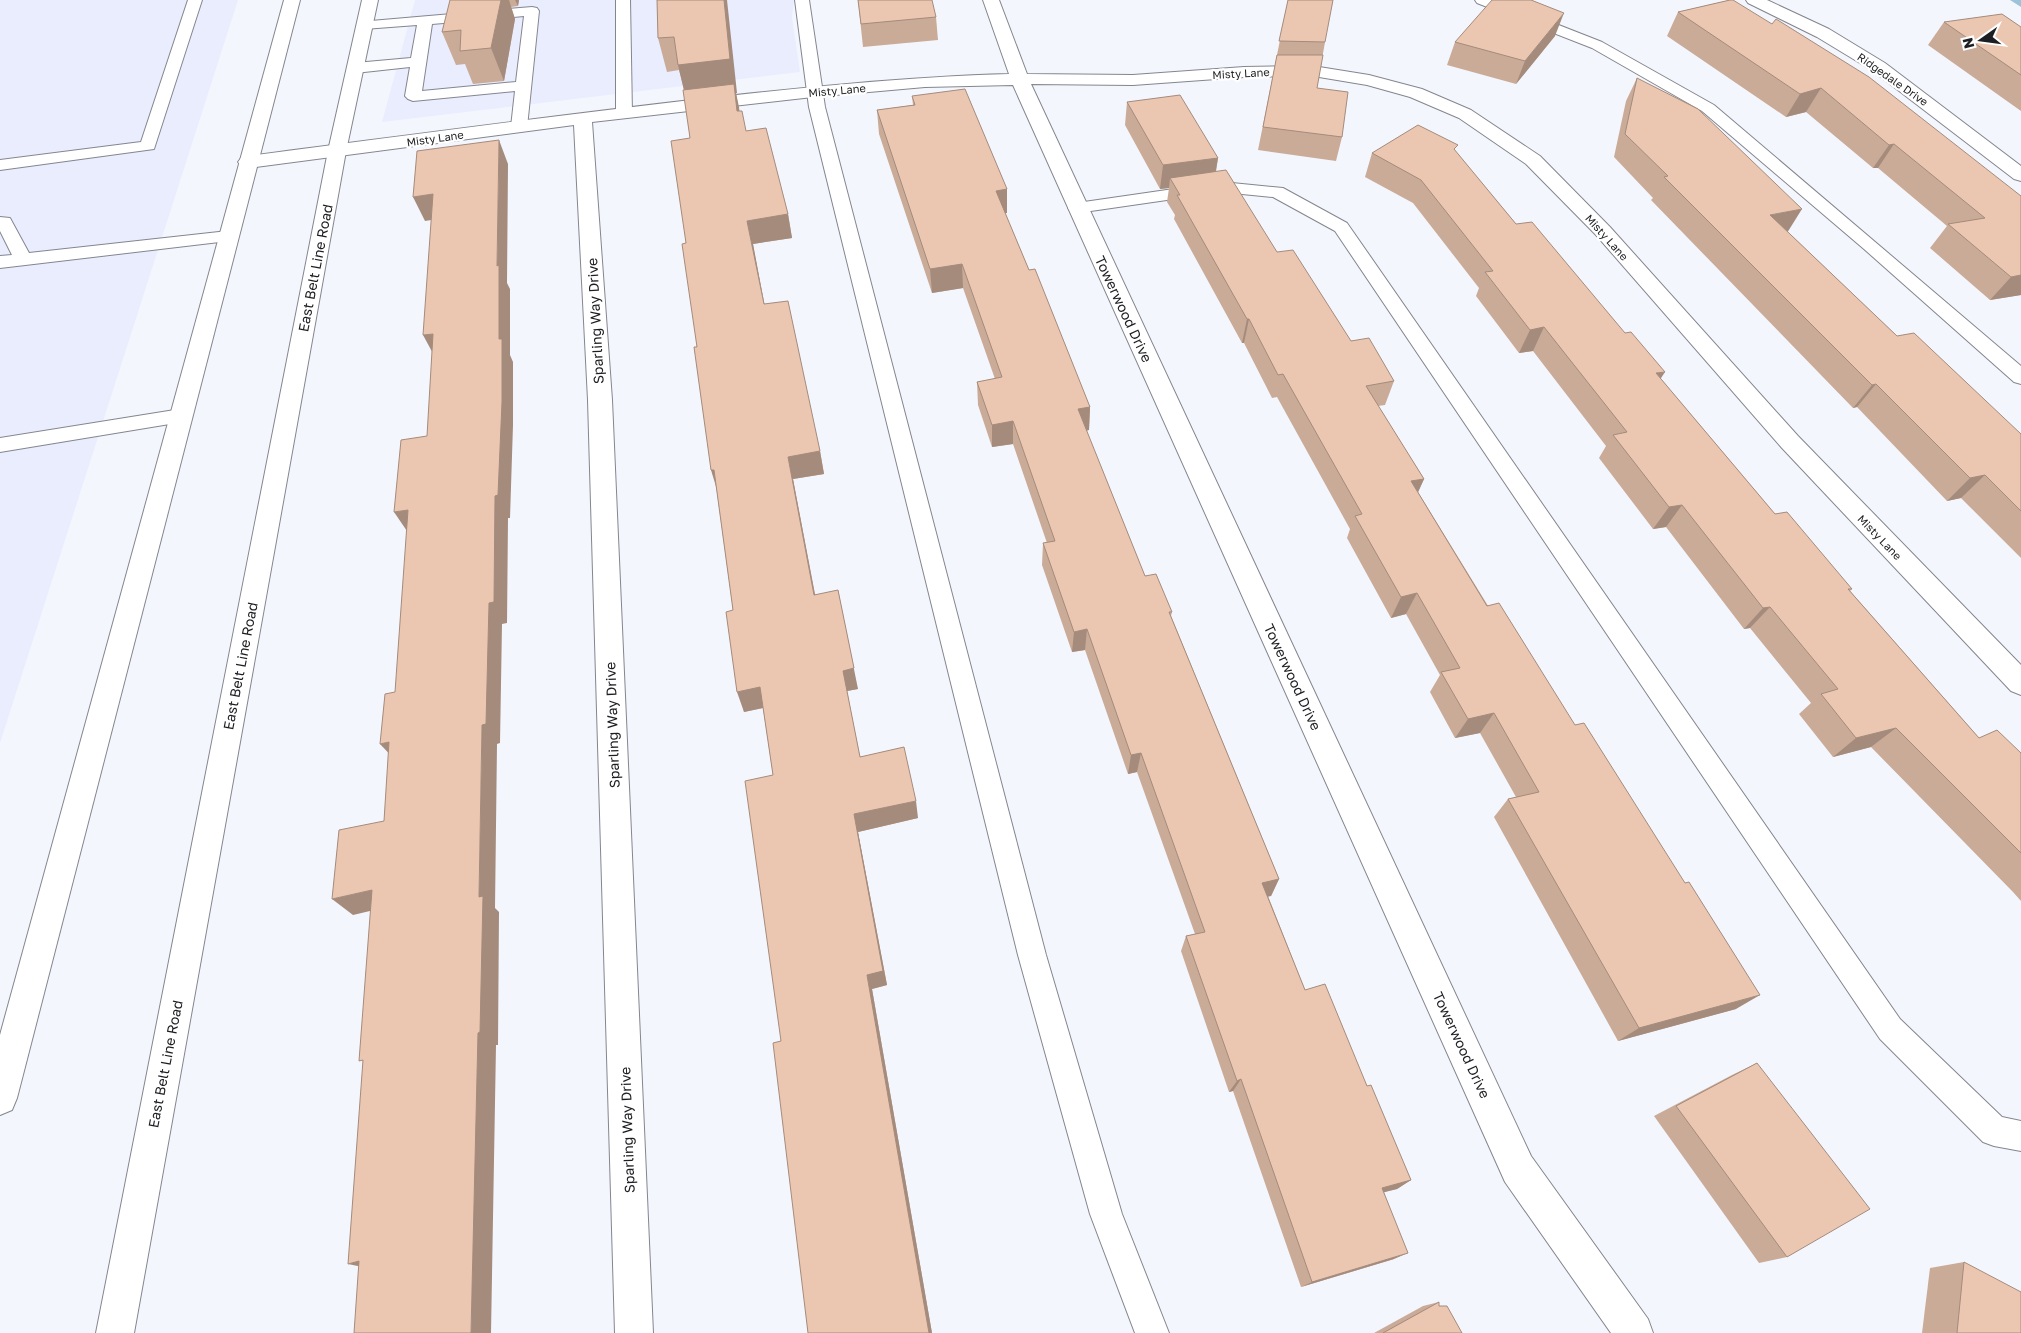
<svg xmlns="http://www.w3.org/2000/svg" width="2021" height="1333" viewBox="0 0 2021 1333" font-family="'Golos Text',sans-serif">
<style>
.built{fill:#e9edfe}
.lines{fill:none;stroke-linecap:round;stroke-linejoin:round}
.stream{fill:#9dc3d8;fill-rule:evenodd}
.service-casing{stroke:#84868f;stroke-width:2}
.minor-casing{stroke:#84868f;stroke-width:2}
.primary-casing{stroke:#84868f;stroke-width:2}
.service{fill:#fff;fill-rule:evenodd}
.minor{fill:#fff;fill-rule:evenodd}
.primary{fill:#fff;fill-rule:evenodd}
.wall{fill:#caab98}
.shaded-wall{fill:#a48b7c}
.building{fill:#ebc7b1;stroke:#a48b7c}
.labels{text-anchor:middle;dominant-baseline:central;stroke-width:4.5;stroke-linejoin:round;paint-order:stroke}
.far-street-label{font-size:11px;fill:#1d1e21;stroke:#fff}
.street-label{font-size:14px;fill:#1d1e21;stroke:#fff}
</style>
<rect width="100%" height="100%" fill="#f4f6fe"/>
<g class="built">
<polygon points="0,0 238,0 0,743"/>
<polygon points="415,0 794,0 792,17 800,72 382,122"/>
</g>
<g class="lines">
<polygon class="stream" points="2010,0 2021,0 2021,7"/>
<defs>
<g id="service">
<polygon points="188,0 202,0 154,149 0,170 0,160 141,142"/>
<polygon points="616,0 630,0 632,114 630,117 618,117 616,114"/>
<polygon points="795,0 809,0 825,107 1046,955 1122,1214 1169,1333 1135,1333 1090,1214 1018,955 809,107"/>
<polygon points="1475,0 1495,0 1602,42 1714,105 2021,366 2021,384 2014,382 1864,249 1702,111 1592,48 1477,3"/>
<path d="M532,7L537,8L539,11L527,127L525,130H513L511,127L515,91L413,101L408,99L405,96L410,67L355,73L350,71L347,68L350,65L355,63L411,58L417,25L364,29L359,28L357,25L359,22ZM524,16L516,82L422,91L432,24Z"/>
<polygon points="1222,182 1283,188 1347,223 1900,1019 2002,1117 2021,1121 2021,1151 1994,1146 1983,1142 1880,1039 1335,231 1273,197 1222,192 1077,213 1071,212 1068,208 1071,204 1077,203"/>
<polygon points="0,217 10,218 29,253 228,231 234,232 237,236 234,240 228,241 0,268 0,256 12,255 0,231"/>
<polygon points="181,409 188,411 191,416 188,421 0,452 0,438"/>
</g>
<g id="minor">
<path d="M983,0H999L1027,74L1133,75L1244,67L1313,66L1369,75L1422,89L1471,110L1540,156L1610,227L1798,436L2021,665V695L2011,691L1782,448L1596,235L1526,164L1459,118L1410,97L1367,85L1313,76L1244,77L1133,85L1031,84L1531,1156L1648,1319L1653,1333H1611L1505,1182L1013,85L925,87L813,97L592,122L612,400L653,1333H615L588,400L574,125L248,168L241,166L238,162L241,158L248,156C396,137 543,117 691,100C797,88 903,77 1009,74Z"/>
<polygon points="1746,0 1767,0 1829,29 1885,63 2021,166 2021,181 2014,179 1873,71 1817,37 1748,3"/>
</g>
<g id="primary">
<polygon points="284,0 300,0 17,1098 12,1110 0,1115 0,1035"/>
<polygon points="362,0 378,0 346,151 134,1333 96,1333 328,151"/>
</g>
</defs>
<use href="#service" class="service-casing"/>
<use href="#minor" class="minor-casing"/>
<use href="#primary" class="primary-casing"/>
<use href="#service" class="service"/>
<use href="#minor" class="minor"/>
<use href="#primary" class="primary"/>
</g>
<g class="wall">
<polygon points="450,0 519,0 518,6 511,7 515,19 504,81 473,84 465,64 456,65 442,32"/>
<polygon points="657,0 737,93 736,93 739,111 746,131 788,214 792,238 753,244 764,304 820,451 824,474 793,479 815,594 858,689 847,691 860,757 918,818 858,832 887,985 872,989 932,1333 808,1333 781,1041 773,775 763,708 744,712 733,610 697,347 686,243 690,138 684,89 679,70 667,72 658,38"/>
<polygon points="858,0 936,17 938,40 863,47"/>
<polygon points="1288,0 1325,42 1317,88 1342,137 1336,161 1258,150"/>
<polygon points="1730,0 2021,196 2021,295 1990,300 1930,248 1947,226 1878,168 1873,168 1806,112 1786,117 1667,36 1678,12"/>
<polygon points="1944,22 2021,27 2021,111 1928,45"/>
<polygon points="1555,36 1516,84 1447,65 1455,42"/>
<polygon points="1637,78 1788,232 1897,336 2021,434 2021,558 1961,498 1947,501 1857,407 1853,408 1651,200 1653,198 1614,157 1626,101"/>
<polygon points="912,96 1007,189 1007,213 1005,213 1029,270 1090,407 1089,430 1086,431 1145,576 1172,612 1171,616 1279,879 1271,896 1268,896 1305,990 1367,1086 1411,1180 1397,1189 1384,1192 1394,1259 1301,1287 1233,1091 1229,1092 1181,951 1186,936 1195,934 1137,772 1128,774 1085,650 1072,652 1042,565 1043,543 1047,543 1013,444 992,447 978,405 977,382 995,379 963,288 932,293 879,134 877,110 913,105"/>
<polygon points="1127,102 1218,158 1216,172 1277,252 1351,341 1394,381 1385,405 1378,406 1424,479 1418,492 1736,1009 1618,1041 1494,817 1508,799 1516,797 1480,733 1455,738 1430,692 1440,675 1406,614 1391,618 1347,538 1350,529 1277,397 1272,398 1244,343 1242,343 1174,219 1175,215 1167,202 1169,188 1160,189 1125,125"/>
<polygon points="1455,151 1516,224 1661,379 1775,514 1852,589 1850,591 1979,738 2021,753 2021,901 2013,892 1871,747 1833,757 1799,714 1811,703 1750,628 1744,629 1666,527 1653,529 1599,458 1606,446 1533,351 1519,353 1476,296 1479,288 1413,203 1365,177 1372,153"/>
<polygon points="1757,1063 1787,1257 1759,1263 1654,1116 1732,1075"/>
<polygon points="1964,1262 2021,1333 1922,1333 1930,1268"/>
<polygon points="1439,1302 1439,1306 1462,1333 1374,1333 1423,1306"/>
</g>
<g class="shaded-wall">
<polygon points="501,0 509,0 515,19 504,81 491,48"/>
<polygon points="515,0 519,0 518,6"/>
<polygon points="724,0 727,0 737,93 736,93 739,107 742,135 686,99 678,65"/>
<polygon points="1564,13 1555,36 1516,84 1525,61"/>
<polygon points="1821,88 1806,112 1786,117 1800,94"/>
<polygon points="499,140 508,164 507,283 510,289 510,355 513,362 513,425 510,518 508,518 507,623 502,624 500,743 497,744 495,908 499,912 498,1045 496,1045 491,1333 471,1333 482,725 495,496 499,339 497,266"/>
<polygon points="1894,144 1878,168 1873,168 1889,145"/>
<polygon points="1218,158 1214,181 1170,178 1169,188 1160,189 1163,165"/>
<polygon points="1007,189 1007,213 996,214 996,191"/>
<polygon points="433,194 444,218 425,221 413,197"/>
<polygon points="1802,209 1787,233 1770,215"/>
<polygon points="788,214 792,238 753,244 769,328 747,221"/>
<polygon points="962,264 963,288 932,293 930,269"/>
<polygon points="2021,275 2021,295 1990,300 2011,277"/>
<polygon points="1247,319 1249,319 1244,343 1242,343"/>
<polygon points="1544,327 1533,351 1519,353 1530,330"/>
<polygon points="433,334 436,359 423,335"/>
<polygon points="1665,372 1650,395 1656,373"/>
<polygon points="1876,384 1857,407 1853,408 1872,385"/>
<polygon points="1090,407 1089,430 1076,432 1078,409"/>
<polygon points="1013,421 1013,444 992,447 992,425"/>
<polygon points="820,451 824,474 793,479 819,616 814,595 788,457"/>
<polygon points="711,470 714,470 718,493"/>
<polygon points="1985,475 1961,498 1947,501 1970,478"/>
<polygon points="1424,479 1414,501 1411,481"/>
<polygon points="1682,505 1666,527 1653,529 1669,507"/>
<polygon points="408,510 409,534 394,512"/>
<polygon points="838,590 858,689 847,691 864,775 843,671"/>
<polygon points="1417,593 1406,614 1391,618 1401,597"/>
<polygon points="1770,607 1750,628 1744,629 1763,608"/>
<polygon points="1087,629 1085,650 1072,652 1074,632"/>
<polygon points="760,687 767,707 744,712 737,692"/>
<polygon points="1494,713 1480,733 1455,738 1468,719"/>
<polygon points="1896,728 1871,747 1833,757 1856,738"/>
<polygon points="389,742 398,763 380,744"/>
<polygon points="1141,753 1137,772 1128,774 1131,755"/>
<polygon points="916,801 918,818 858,832 887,985 872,989 932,1333 929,1333 867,975 854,814"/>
<polygon points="1279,879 1271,896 1255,900 1262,883"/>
<polygon points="372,890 391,906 353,915 332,899"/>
<polygon points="1760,995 1736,1009 1618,1041 1639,1028"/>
<polygon points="1241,1079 1233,1091 1229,1092 1237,1081"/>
<polygon points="1411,1180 1397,1189 1369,1196 1382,1188"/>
<polygon points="1408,1253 1394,1259 1301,1287 1312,1282"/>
<polygon points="359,1261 372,1269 348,1264"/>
</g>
<g class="building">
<polygon points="450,0 501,0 491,48 460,51 461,30 442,32"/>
<polygon points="657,0 724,0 730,59 678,65 674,37 658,38"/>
<polygon points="858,0 932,0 936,17 861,24"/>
<polygon points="1288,0 1333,0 1325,42 1279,41"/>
<polygon points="1492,0 1531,0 1564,13 1525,61 1455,42"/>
<polygon points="1730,0 1733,0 1772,24 1776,19 1869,77 2021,196 2021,275 2011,277 1948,224 1985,218 1894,144 1889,145 1821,88 1800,94 1678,12"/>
<polygon points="2002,14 2021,27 2021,75 1944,22"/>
<polygon points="1277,55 1323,55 1317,88 1348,92 1342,137 1263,127"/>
<polygon points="1637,78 1698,109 1802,209 1770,215 1897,336 1914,333 2021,434 2021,511 1985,475 1970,478 1876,384 1872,385 1664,177 1668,176 1625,134"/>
<polygon points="734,84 737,111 742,111 746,131 766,128 788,214 747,221 764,304 788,301 820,451 788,457 814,595 838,590 854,668 843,671 860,757 904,747 916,801 854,814 883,971 867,975 929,1333 808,1333 773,1043 781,1041 745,781 773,775 760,687 737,692 726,612 733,610 714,470 711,470 694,347 697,347 682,244 686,243 671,141 690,138 683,90"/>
<polygon points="965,89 1007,189 996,191 1029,270 1035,269 1090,407 1078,409 1145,576 1156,574 1172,612 1169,612 1279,879 1262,883 1305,990 1325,984 1367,1086 1371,1085 1411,1180 1382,1188 1408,1253 1312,1282 1241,1079 1237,1081 1186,936 1205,932 1141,753 1131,755 1087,629 1074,632 1043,543 1055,541 1013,421 992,425 977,382 1002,377 962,264 930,269 877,110 915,105 912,96"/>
<polygon points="1180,95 1218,158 1163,165 1127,102"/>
<polygon points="1418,125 1458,145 1454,149 1516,224 1532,222 1625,333 1631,332 1665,372 1656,373 1775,514 1787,512 1852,589 1848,589 1979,738 1997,730 2021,753 2021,853 1896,728 1856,738 1821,694 1838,689 1770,607 1763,608 1682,505 1669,507 1613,435 1627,432 1544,327 1530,330 1485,272 1493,271 1421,180 1372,153"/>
<polygon points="499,140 497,266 499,265 499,339 502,339 502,402 498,495 495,496 494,602 489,603 486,724 482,725 479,897 483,896 480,1032 478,1033 471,1333 354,1333 359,1261 348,1264 363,1060 359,1061 372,890 332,899 339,830 384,821 389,742 380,744 385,694 395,692 408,510 394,512 401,440 427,436 433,334 423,335 433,194 413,197 417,151"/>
<polygon points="1226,170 1277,252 1293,250 1351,341 1369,338 1394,381 1366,386 1424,479 1411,481 1487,606 1499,603 1575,725 1584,723 1685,883 1689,882 1760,995 1639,1028 1508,799 1539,792 1494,713 1468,719 1441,672 1460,668 1417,593 1401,597 1355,516 1362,514 1283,374 1278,375 1249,319 1247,319 1177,195 1180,195 1170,178"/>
<polygon points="1757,1063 1870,1209 1787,1257 1676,1106"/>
<polygon points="1964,1262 2021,1292 2021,1333 1957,1333"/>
<polygon points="1439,1302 1439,1306 1447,1306 1462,1333 1383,1333"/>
</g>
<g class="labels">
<g class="far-street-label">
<text transform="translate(1241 73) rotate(-3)">Misty Lane</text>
<text transform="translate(1893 79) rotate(35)">Ridgedale Drive</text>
<text transform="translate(837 90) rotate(-5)">Misty Lane</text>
<text transform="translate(435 138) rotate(-8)">Misty Lane</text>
<text transform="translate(1607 237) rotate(48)">Misty Lane</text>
<text transform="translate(1880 537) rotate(46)">Misty Lane</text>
</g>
<g class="street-label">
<text transform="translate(315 268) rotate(-79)">East Belt Line Road</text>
<text transform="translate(1124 309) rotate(65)">Towerwood Drive</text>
<text transform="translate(595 321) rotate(-93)">Sparling Way Drive</text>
<text transform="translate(240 666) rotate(-79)">East Belt Line Road</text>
<text transform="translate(1293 677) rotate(65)">Towerwood Drive</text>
<text transform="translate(612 725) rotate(-92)">Sparling Way Drive</text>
<text transform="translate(1462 1045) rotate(65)">Towerwood Drive</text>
<text transform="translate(165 1064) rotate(-79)">East Belt Line Road</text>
<text transform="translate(627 1130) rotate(-92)">Sparling Way Drive</text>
</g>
</g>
<g transform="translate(1981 40) rotate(256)" stroke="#ffffff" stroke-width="4" paint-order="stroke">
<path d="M0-4L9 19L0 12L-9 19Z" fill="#1d1e21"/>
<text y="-8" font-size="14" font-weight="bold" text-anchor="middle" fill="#1d1e21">N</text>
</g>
</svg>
